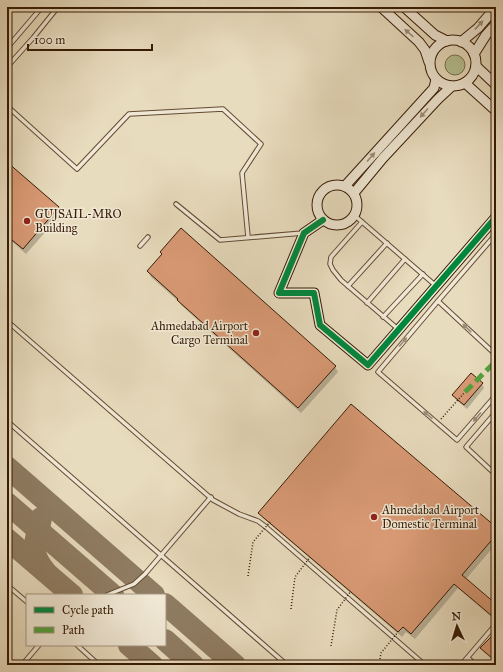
<svg xmlns="http://www.w3.org/2000/svg" width="503" height="672" viewBox="0 0 503 672" font-family="'IM FELL Great Primer',serif">
<style>
.green{fill:#b6c091;stroke:#766e4b}
.shadow{fill:#0003}
.lines{fill:none;stroke-linecap:round;stroke-linejoin:round}
.taxiway{stroke:#8f7c62;stroke-width:22}
.building{fill:#d99a75;stroke:#361b05}
.lane-casing{stroke:#624b33;stroke-width:5.5}
.secondary-casing{stroke:#361b05;stroke-width:11}
.path{stroke:#361b05;stroke-width:1.5;stroke-dasharray:1 2;stroke-linecap:butt}
.lane{stroke:#f0e8d5;stroke-width:3.5}
.secondary{stroke:#f0e8d5;stroke-width:9}
.path-bridge{stroke:#361b05;stroke-width:1.5;stroke-dasharray:1 2;stroke-linecap:butt}
.quiet{stroke:#53a13d;stroke-width:5;stroke-dasharray:10 5;stroke-linecap:butt}
.cycleway-casing{stroke:#f0e8d5;stroke-width:8}
.cycleway{stroke:#00873e;stroke-width:6}
.oneway{fill:#9c8c77}
.poi-dot{fill:#8f2418;stroke:#f0e8d5;stroke-width:1.5}
.labels{text-anchor:middle;dominant-baseline:central;stroke-width:3;stroke-linejoin:round;paint-order:stroke}
.poi-label{font-size:12px;fill:#361b05;stroke:#f0e8d5;text-anchor:start}
</style>
<rect width="100%" height="100%" fill="#e8dcbe"/>
<filter id="stains"><feTurbulence type="fractalNoise" baseFrequency=".005" numOctaves="4"/><feColorMatrix values="0 0 0 0 .2 0 0 0 0 .09 0 0 0 0 .02 0 0 0 .5 -.17"/></filter>
<radialGradient id="worn" r=".72"><stop offset=".6" stop-color="#630" stop-opacity="0"/><stop offset="1" stop-color="#630" stop-opacity=".3"/></radialGradient>
<circle class="green" cx="455" cy="65" r="10"/>
<g class="shadow">
<polygon points="7,163 59,207 62,213 26,254 7,237"/>
<polygon points="148,271 335,367 338,372 301,413 181,305 179,302 151,277"/>
<polygon points="482,384 484,388 467,409 456,400 454,396"/>
<polygon points="260,513 496,528 496,544 466,579 496,605 496,621 458,588 415,639 406,632 402,637 263,518"/>
<polygon points="496,633 496,661 495,662 484,652 481,648"/>
</g>
<g class="lines">
<g class="taxiway">
<polyline points="7,467 154,595"/>
<polyline points="7,503 113,595"/>
<path d="M41,518C37,541 27,549 45,571"/>
<polyline points="7,539 72,595"/>
<polyline points="165,604 235,665"/>
<polyline points="165,640 193,665"/>
<polyline points="129,645 152,665"/>
</g>
</g>
<g class="building">
<polygon points="7,162 59,207 23,249 7,236"/>
<polygon points="181,228 336,366 298,408 177,300 178,299 147,271 162,254 160,252"/>
<polygon points="471,373 483,383 464,405 452,395"/>
<polygon points="351,404 496,527 496,535 462,575 496,604 496,612 492,616 454,584 411,634 403,627 398,632 258,513"/>
<polygon points="496,632 496,654 492,658 480,648"/>
</g>
<g class="lines">
<defs>
<g id="lane">
<polyline points="7,48 42,7"/>
<polyline points="7,67 33,38 58,7"/>
<polyline points="7,106 77,169 129,114 223,109 261,144 242,173 248,237"/>
<polyline points="176,204 220,240 303,233"/>
<polyline points="354,215 435,285"/>
<polyline points="362,222 331,257 330,264 333,270 341,280 398,329"/>
<polyline points="496,234 438,301 378,372 457,440 496,395"/>
<polyline points="140,246 148,237"/>
<polyline points="348,286 387,243"/>
<polyline points="438,301 496,355"/>
<polyline points="367,303 405,259"/>
<polyline points="383,317 423,274"/>
<polyline points="7,321 213,500 239,514 258,521 266,527 425,665"/>
<polyline points="496,412 466,447 496,475"/>
<polyline points="7,421 287,665"/>
<polyline points="7,585 27,602"/>
<polyline points="107,595 134,584 145,574 211,497"/>
<polyline points="77,645 99,665"/>
<polyline points="468,658 476,665"/>
<polyline points="22,665 39,645"/>
<polyline points="461,665 496,624"/>
</g>
<g id="secondary">
<polyline points="381,7 419,42 425,50 429,62"/>
<polyline points="404,7 435,35 447,41"/>
<circle cx="453" cy="63" r="23"/>
<polyline points="461,42 478,28 496,7"/>
<polyline points="474,54 486,35 496,24"/>
<polyline points="476,66 496,85"/>
<polyline points="465,83 496,111"/>
<circle cx="337" cy="205" r="20"/>
<polyline points="345,186 434,88 436,79"/>
<polyline points="354,193 383,158 438,99 452,86"/>
<polyline points="323,220 304,233 279,293 314,293 320,325 368,365 496,217"/>
</g>
</defs>
<use href="#lane" class="lane-casing"/>
<use href="#secondary" class="secondary-casing"/>
<polyline class="path" points="441,419 465,392"/>
<use href="#lane" class="lane"/>
<use href="#secondary" class="secondary"/>
<g class="path-bridge">
<polyline points="248,576 253,542 270,522"/>
<polyline points="291,609 295,577 310,557"/>
<polyline points="331,646 337,610 351,591"/>
<polyline points="379,665 381,653 398,632"/>
</g>
<polyline class="quiet" points="465,392 496,361"/>
<defs>
<polyline id="cycleway" points="323,220 304,233 279,293 314,293 320,325 368,365 496,217"/>
</defs>
<use href="#cycleway" class="cycleway-casing"/>
<use href="#cycleway" class="cycleway"/>
</g>
<defs><path id="oneway-solid" d="M-6-.8H1V-3.2L6.5 0L1 3.2V.8H-6Z"/></defs>
<g class="oneway">
<use href="#oneway-solid" transform="translate(479 25) rotate(-47)"/>
<use href="#oneway-solid" transform="translate(409 33) rotate(-138)"/>
<use href="#oneway-solid" transform="translate(424 113) rotate(132)"/>
<use href="#oneway-solid" transform="translate(371 157) rotate(-49)"/>
<use href="#oneway-solid" transform="translate(467 328) rotate(-137)"/>
<use href="#oneway-solid" transform="translate(403 342) rotate(-50)"/>
<use href="#oneway-solid" transform="translate(428 415) rotate(-139)"/>
<use href="#oneway-solid" transform="translate(477 417) rotate(131)"/>
</g>
<g class="poi-dot">
<circle cx="27" cy="221" r="4"/>
<circle cx="256" cy="333" r="4"/>
<circle cx="374" cy="517" r="4"/>
</g>
<g class="labels">
<g class="poi-label">
<text x="35" y="214">GUJSAIL-MRO<tspan x="35" dy="14">Building</tspan></text>
<text x="248" y="326" text-anchor="end">Ahmedabad Airport<tspan x="248" dy="14">Cargo Terminal</tspan></text>
<text x="382" y="510">Ahmedabad Airport<tspan x="382" dy="14">Domestic Terminal</tspan></text>
</g>
</g>
<rect width="503" height="672" fill="none" stroke="#e8dcbe" stroke-width="24"/>
<rect x="8" y="8" width="487" height="656" fill="none" stroke="#361b05" stroke-width="2"/>
<rect x="12" y="12" width="479" height="648" fill="none" stroke="#361b05"/>
<rect x="26" y="594" width="140" height="52" fill="#f0e8d5" stroke="#a69682"/>
<rect x="34" y="607" width="20" height="6" fill="#00873e" stroke="#a69682"/>
<text x="62" y="614" font-size="12" fill="#361b05">Cycle path</text>
<rect x="34" y="627" width="20" height="6" fill="#53a13d" stroke="#a69682"/>
<text x="62" y="634" font-size="12" fill="#361b05">Path</text>
<g transform="translate(457 626) rotate(356)" stroke="#f0e8d5" stroke-width="3" paint-order="stroke">
<path d="M0-3L7 15L0 10L-7 15Z" fill="#361b05"/>
<text y="-6" font-size="11" font-weight="bold" text-anchor="middle" fill="#361b05">N</text>
</g>
<path d="M28 44v6h124v-6" fill="none" stroke="#361b05" stroke-width="2"/>
<text x="34" y="44" font-size="12" fill="#361b05" stroke="#f0e8d5" stroke-width="3" paint-order="stroke">100 m</text>
<rect width="100%" height="100%" filter="url(#stains)"/>
<rect width="100%" height="100%" fill="url(#worn)"/>
</svg>
